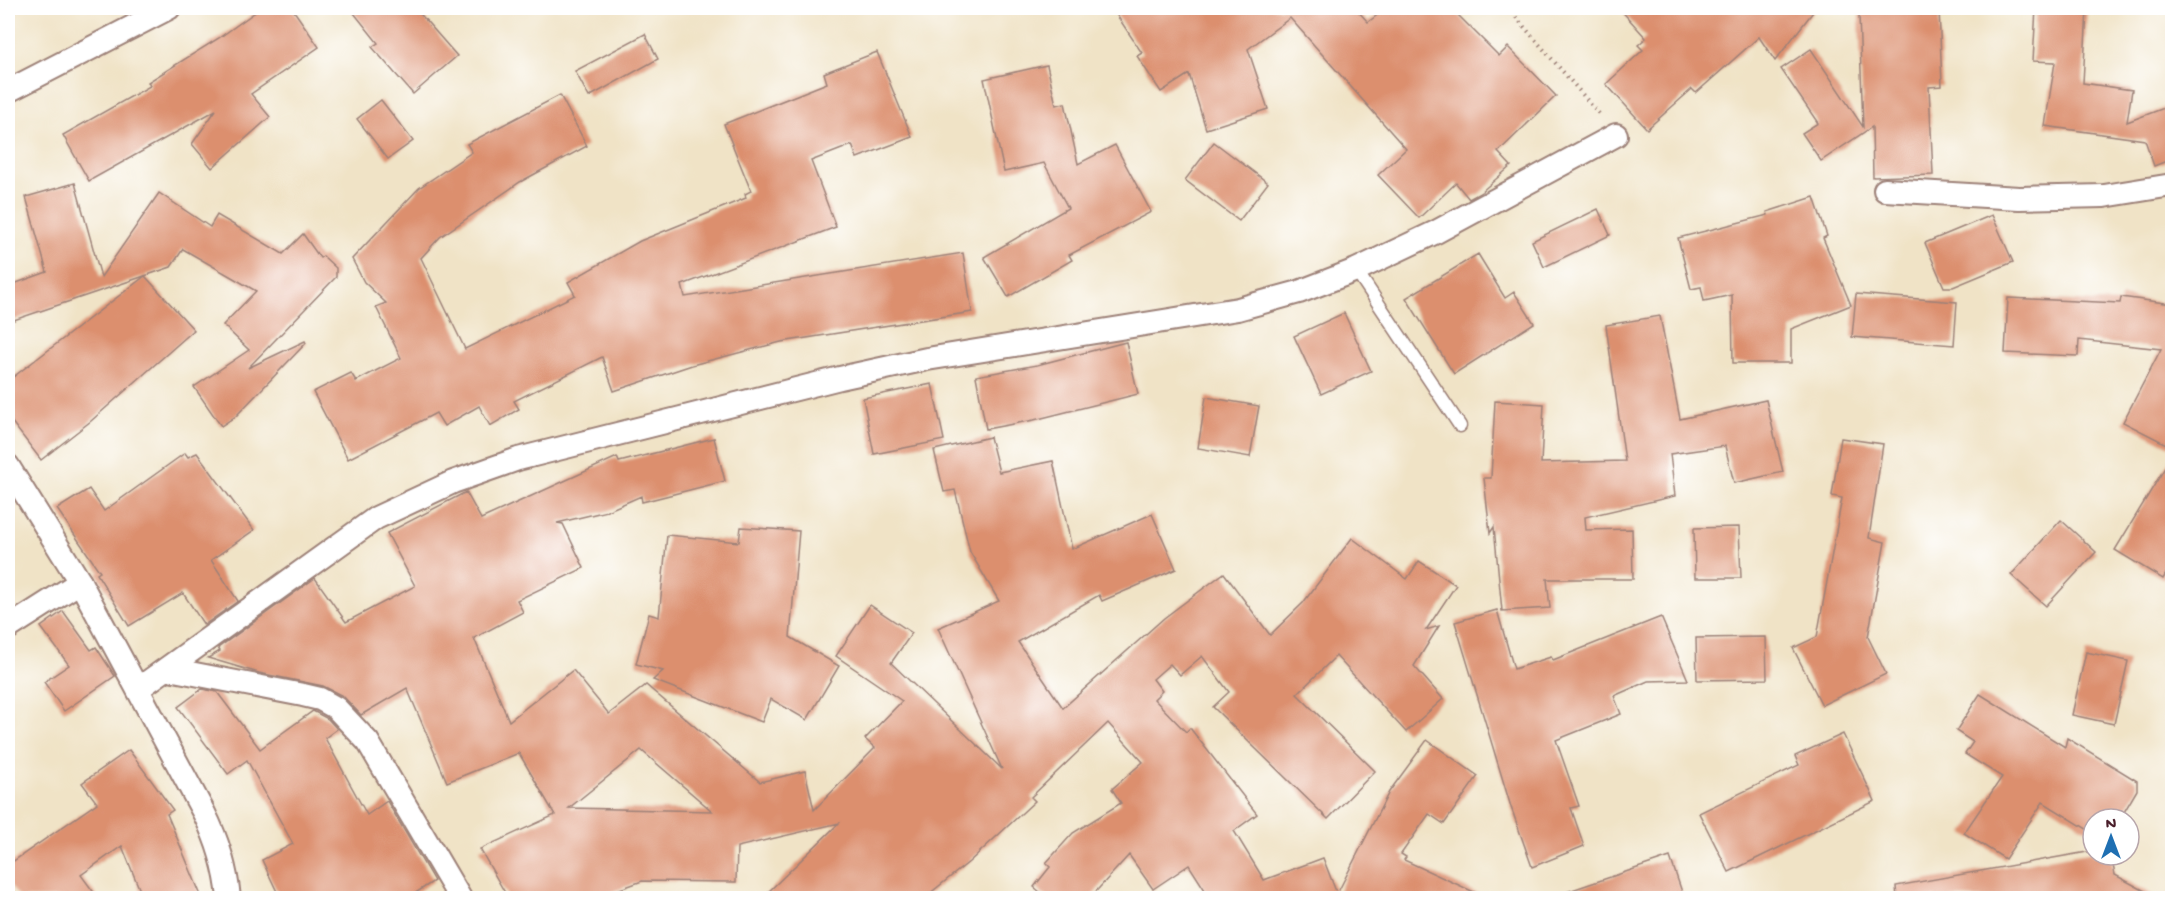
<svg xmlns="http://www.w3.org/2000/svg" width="2180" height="906" viewBox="0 0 2180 906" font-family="'Gochi Hand',sans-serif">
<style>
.building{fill:#dc8f6e;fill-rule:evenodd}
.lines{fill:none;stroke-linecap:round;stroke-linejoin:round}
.service-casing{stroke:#9d8178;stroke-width:15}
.minor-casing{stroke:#9d8178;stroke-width:26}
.path{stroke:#9d8178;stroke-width:4;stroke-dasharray:1.5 4.5;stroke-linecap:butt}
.service{stroke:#fff;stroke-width:12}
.minor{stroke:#fff;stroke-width:22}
</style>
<rect width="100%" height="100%" fill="#fff"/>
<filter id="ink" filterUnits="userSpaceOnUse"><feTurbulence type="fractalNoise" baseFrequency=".0167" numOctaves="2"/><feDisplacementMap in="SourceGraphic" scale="12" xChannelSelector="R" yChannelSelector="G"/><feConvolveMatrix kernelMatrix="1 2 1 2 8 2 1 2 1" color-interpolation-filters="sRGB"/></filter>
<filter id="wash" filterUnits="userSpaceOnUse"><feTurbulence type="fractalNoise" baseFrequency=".008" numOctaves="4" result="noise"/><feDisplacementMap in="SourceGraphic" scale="24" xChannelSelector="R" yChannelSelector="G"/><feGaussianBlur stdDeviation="1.35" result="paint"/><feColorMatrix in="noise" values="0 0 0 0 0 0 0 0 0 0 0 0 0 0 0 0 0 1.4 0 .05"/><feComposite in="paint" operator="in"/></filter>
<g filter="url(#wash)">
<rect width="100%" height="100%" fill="#f0e3c6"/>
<g id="blocks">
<g class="building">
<polygon points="261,8 292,8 319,47 251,94 270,117 212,168 192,144 216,110 89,181 63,135 150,86 148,82 219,38"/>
<polygon points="350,8 415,8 457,56 413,94 372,47 378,43"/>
<polygon points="1112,8 1355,8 1368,22 1387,8 1451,8 1499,56 1508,47 1556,96 1498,152 1511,166 1480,193 1469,199 1456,183 1419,218 1378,175 1406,149 1290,18 1248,49 1268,109 1206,129 1189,74 1161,92 1137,56 1142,53"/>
<polygon points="1619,8 1816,8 1775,61 1759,37 1696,93 1692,89 1647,129 1606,84 1643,50 1638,45 1646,38"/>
<polygon points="1870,8 1939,8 1942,86 1929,87 1933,175 1873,177 1872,127 1821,161 1802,133 1818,123 1781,69 1811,49 1863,127 1859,15"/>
<polygon points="2036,8 2087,9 2083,83 2132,90 2127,122 2172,105 2172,159 2154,166 2145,140 2045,126 2055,62 2033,61"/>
<polygon points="645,34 658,59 589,97 575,71"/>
<polygon points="877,52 912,137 857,158 852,145 811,161 836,227 682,285 685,297 963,253 972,312 781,342 692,365 614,391 602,357 514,401 519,409 490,426 479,406 444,426 436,413 348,459 313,392 351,373 356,381 401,358 376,307 386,303 364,282 352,259 419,188 472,152 467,144 560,95 587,146 520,182 440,237 421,258 465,349 575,295 568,282 640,241 746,198 745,194 751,191 724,124 827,83 824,73"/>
<polygon points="1047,65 1056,105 1065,103 1078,164 1115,145 1151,212 1069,255 1072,260 1008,297 984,257 1068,208 1044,163 1004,172 984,79"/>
<polygon points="381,100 413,141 388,159 357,119"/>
<polygon points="1214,142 1268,183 1239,221 1185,180"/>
<polygon points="75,183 101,277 159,193 210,227 217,215 283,254 303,234 320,258 323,256 336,268 336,277 248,368 305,341 306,343 236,416 221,426 194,387 249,350 223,325 256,291 183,249 171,267 8,322 8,286 47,272 26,197"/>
<polygon points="1814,197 1827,236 1823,238 1851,305 1791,329 1791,363 1733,363 1732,295 1704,301 1701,287 1691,289 1678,238 1768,215 1767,212"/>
<polygon points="1598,209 1610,235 1544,267 1532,241"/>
<polygon points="1992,215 2013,262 1953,287 1944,287 1925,243"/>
<polygon points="1478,254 1505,298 1514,292 1534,323 1454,374 1406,298"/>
<polygon points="145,276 194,330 91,421 41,460 8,417 8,381"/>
<polygon points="1856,294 1957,302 1954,345 1852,337"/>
<polygon points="2121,297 2172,304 2172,447 2123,422 2161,349 2079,340 2078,356 2005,353 2008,298 2120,303"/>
<polygon points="1344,313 1371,371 1321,394 1294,336"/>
<polygon points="1660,316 1680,419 1766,400 1783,472 1734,483 1725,446 1670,454 1675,496 1585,517 1586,530 1632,529 1633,579 1547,579 1550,608 1502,611 1494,527 1490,533 1484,478 1491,478 1495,401 1544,404 1541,463 1625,461 1606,325"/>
<polygon points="1126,342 1138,394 1034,420 986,429 976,376 1037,365"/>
<polygon points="932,384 944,440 874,454 863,398"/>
<polygon points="1206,397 1259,406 1250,457 1198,448"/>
<path d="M990,437L999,472L1053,461L1072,549L1152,514L1176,569L1102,601L1099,595L1018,642L1063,708L1164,618L1224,573L1270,635L1303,603L1352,538L1407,579L1419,561L1456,585L1426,630L1439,626L1414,666L1443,699L1406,732L1336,656L1297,694L1375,771L1328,819L1213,707L1229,692L1202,656L1180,675L1170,664L1153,679L1162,691L1154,699L1186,732L1190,728L1257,814L1234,831L1264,880L1323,858L1337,894L1389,792L1427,740L1478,776L1444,824L1429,814L1401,854L1406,857L1404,860L1487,898H1210L1189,865L1153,889L1129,855L1090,898H1047L1034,887L1050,867L1046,863L1073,833L1121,803L1112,789L1143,762L1108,723L1031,797L1035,801L969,862L924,898H762L839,823L737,847L736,882L642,881L595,898H508L480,849L555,815L519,753L447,782L407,688L361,715L343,696L323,686L259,673L208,658L220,651L218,648L315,578L346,622L415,586L387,533L466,492L481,519L617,457L619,462L714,438L725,481L642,502L641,496L607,511L557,523L563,524L584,568L517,600L523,612L474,638L509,721L573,670L609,714L646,685L760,782L805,771L814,810L875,748L865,739L902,701L836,656L870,605L912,633L891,663L1002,769L938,628L999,601L970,552L955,490L944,492L934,450ZM641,750L712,811L569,808Z"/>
<polygon points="1841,438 1883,444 1869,538 1885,542 1868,637 1886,674 1822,705 1793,648 1817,637 1842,498 1832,496"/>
<polygon points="185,453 188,457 197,453 254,530 211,560 238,601 204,625 183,593 129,626 97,574 100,572 57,509 89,489 104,511"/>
<polygon points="2172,456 2172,564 2163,579 2115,550"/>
<polygon points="2061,520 2096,552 2046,606 2011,575"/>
<polygon points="741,527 799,531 790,637 839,666 807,720 771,699 762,722 653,680 663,671 636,664 649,614 659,617 667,535 739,542"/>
<polygon points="1739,527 1741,578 1695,578 1694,528"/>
<polygon points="1497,610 1514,669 1551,657 1553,660 1661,617 1688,680 1648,681 1614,696 1621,714 1556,740 1579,806 1571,808 1584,846 1532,867 1511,807 1455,622"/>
<polygon points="63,611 91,650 96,647 115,676 64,711 44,682 69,665 41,627"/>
<polygon points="1766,637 1767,679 1697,680 1696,638"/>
<polygon points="2086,652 2128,661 2114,724 2072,715"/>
<polygon points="202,689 217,692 260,749 313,711 328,719 337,729 325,738 367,815 387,801 434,881 408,898 280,898 262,860 293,844 247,760 228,774 178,707"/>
<polygon points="1980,694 2065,747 2067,738 2137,781 2137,790 2120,819 2093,819 2093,833 2043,802 2005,859 1964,833 2002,777 1965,754 1973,742 1956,731"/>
<polygon points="1843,734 1875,801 1729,872 1699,813 1799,765 1795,756"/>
<polygon points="129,750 173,810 167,814 202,898 143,898 122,846 81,875 98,898 19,898 8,882 8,865 97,803 82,783"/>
<polygon points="2093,851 2093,855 2111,855 2115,875 2158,898 1897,898 1896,886"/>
<polygon points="1670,857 1684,898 1560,898 1560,894"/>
</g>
</g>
</g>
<g filter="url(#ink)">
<use href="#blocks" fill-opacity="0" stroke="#9d8178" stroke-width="1.5"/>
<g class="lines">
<defs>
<polyline id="service" points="1356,270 1460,426"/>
<g id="minor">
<polyline points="8,91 169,8"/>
<polyline points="1885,190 2019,198 2104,196 2172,185"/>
<path d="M8,466L80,582L204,813C218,841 226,867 229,898"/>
<polyline points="8,628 80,582"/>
<polyline points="169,669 303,695 320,699 336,708 368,742 460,898"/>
<polyline points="138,689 376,518 453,482 518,459 840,378 927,359 1238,309 1299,292 1356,270 1436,232 1616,135"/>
</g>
</defs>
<use href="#service" class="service-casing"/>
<use href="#minor" class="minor-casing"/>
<polyline class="path" points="1508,8 1601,116"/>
<use href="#service" class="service"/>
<use href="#minor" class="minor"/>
</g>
</g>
<rect width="2180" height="906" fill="none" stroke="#fff" stroke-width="30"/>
<g transform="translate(2111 837)"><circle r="28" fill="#ffffff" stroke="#b7a5aa" stroke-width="1.5"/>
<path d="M0-4.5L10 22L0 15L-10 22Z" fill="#1f6fb2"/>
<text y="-9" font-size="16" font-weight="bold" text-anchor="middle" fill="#4a1f2b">N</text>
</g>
</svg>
